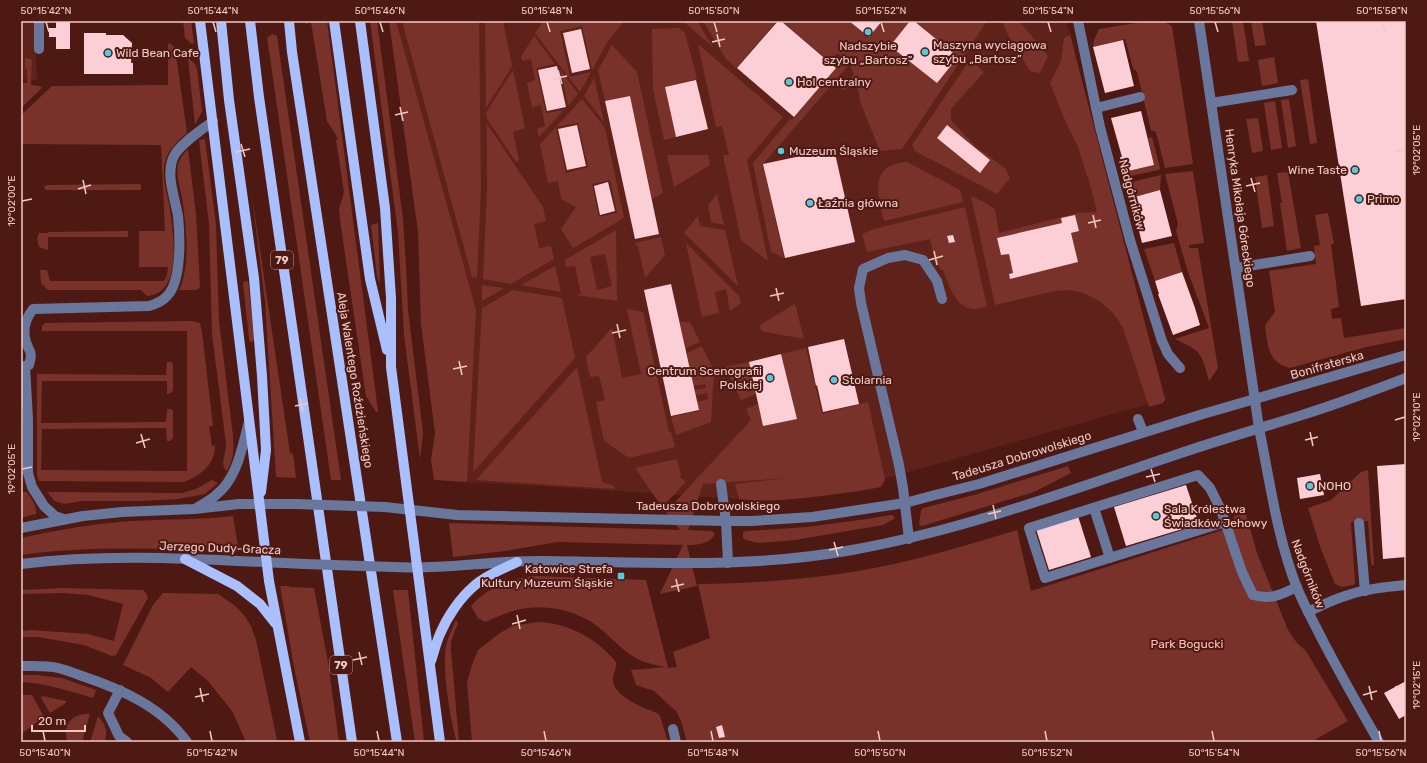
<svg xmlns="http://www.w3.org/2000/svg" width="1427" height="763" viewBox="0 0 1427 763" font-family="Rubik,sans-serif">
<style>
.built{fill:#5f221b}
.green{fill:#783229;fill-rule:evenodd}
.building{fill:#fbcfd5}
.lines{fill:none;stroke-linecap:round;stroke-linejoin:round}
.minor{stroke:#69779c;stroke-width:10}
.major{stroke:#aac0fe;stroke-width:10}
.minor-bridge{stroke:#69779c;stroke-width:10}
.ticks{fill:none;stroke:#efcbc5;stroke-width:1.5}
.poi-dot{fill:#54cadd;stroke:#4f1913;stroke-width:1.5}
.labels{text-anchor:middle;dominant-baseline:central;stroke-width:4;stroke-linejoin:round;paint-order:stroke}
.shield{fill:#4f1913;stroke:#bf9690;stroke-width:1}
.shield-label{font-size:11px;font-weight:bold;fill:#efcbc5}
.poi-label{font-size:12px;fill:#efcbc5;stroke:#4f1913;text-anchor:start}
.street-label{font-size:12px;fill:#efcbc5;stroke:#4f1913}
.park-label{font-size:12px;fill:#fac2b9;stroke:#4f1913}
.neatline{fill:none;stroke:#efcbc5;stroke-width:1.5}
.ticks-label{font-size:10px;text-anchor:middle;fill:#efcbc5}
</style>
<rect width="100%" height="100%" fill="#4f1913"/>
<g class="built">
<polygon points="21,21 35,21 37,80 21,79"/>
<polygon points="390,21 1066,21 1071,35 1109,201 1166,399 887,478 830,492 737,499 543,486 445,481 425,341 418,210"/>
</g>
<g class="green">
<polygon points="183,21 191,21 194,43 192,44 185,38"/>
<polygon points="305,21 327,21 378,411 376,412 366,396 341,227 339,209 344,192 336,140 338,140 336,135 327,121 311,22 306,24"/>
<polygon points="370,21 377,21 403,219 406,265 408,310 423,433 420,459 404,335 398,232"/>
<polygon points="389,21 396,21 476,310 467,482 434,480 431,460 435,433 421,324 418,232"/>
<polygon points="402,21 479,21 481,189 477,278 472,277"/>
<polygon points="485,21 503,21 512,66 486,108"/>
<polygon points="543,21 624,21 608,41 592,70 582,26 560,31 570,77 591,72 580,92 535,33"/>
<polygon points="683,21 697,21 713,47"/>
<polygon points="703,21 777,21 736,68 726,59"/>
<polygon points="782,21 849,21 869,37 882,21 910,21 890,46 937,83 958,57 914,21 987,21 902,149 880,151 861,104 857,85 843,90 842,87 854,75 849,62 837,53 830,62"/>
<polygon points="1002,21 1019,21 1048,56 1040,73 1030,71 1010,39"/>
<polygon points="1148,21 1162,21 1172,26 1193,164 1165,168 1156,132 1151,130 1137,72 1133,68 1125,39 1093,47 1094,40 1099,29"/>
<polygon points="1232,21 1243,21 1249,61 1238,62"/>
<polygon points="1251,21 1262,21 1266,45 1255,46"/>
<polygon points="679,28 685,33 697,79 665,87 676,137 664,140 653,89 652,29"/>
<polygon points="272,34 277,36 341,480 331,480 269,51 267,38"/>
<path d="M1070,35L1165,400L1163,403L1149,407L1123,328L1114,314L1101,302L1084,293L1070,290L1055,291L995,305L971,196L984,202L995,209L999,233L1078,213L1097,212L1091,188L1078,147L1067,125L1050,83L1061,61L1064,38ZM1075,215L1079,231L1071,233L1077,262L1010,278L1009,274L1013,273L1009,254L1001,255L997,238L1062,223L1061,218Z"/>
<polygon points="534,36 555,64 536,68 546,113 564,110 539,137 537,129 545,126 541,105 532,107 527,83 535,80 531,59 522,61 521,57"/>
<path d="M170,43L175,48L187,133C178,141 168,149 165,162C161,180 169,198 171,216C174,240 181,294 147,296L141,290H48L41,283L40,270H47L50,281H164L167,275L168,267H139V231H165L161,145L21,144V115L52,86L168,85V44Z"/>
<polygon points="698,44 783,117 747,160 768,261 741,240 723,155 729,155 722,126 716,127"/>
<polygon points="612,45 637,72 663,193 652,199 630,96 605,101 598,70"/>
<polygon points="1274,57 1278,83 1262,86 1258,60"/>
<polygon points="25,58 31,59 32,61 31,85 40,86 42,88 21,108 21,83 27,83 27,69 25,69"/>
<polygon points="188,58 195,64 197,69 202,111 195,125"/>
<polygon points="841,60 848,66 763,164 784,258 771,252 753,163 790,119 792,120 836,68 835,67"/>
<polygon points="970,60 984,72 951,109 951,120 976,147 1005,168 1010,178 997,194 915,151 912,145"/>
<polygon points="560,69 578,94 568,106"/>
<polygon points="513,70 525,128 513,132 519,160 516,162 487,119 486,113"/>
<polygon points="594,78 604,122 584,96"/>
<polygon points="1308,79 1317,143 1310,144 1300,80"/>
<path d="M582,99L605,128L624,218L573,248L561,229L576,207L561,199L558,181L548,183L540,144ZM578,123L588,167L566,173L556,127ZM610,180L617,213L599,217L592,184Z"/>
<polygon points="1289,99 1296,146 1288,148 1281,100"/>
<polygon points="1275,101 1282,148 1271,150 1264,103"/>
<polygon points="1258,118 1263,151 1252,153 1246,119"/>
<polygon points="487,124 543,207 546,221 534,224 539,248 551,246 554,259 511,284 483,279 487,189"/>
<polygon points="1152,137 1160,168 1159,170 1126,177 1124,172 1154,165 1148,138"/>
<path d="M205,139L216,225L219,321L233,436C234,448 234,460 227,471C219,465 226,454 226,444L212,334L209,224L199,140Z"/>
<path d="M188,149L196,214L200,287L197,290H179C191,266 186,224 182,198C180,187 176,175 178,164C180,158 184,153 188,149Z"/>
<polygon points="667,155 708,155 710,165 674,187"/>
<path d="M907,162L960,190L963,202L884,221C878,195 869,164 907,162Z"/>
<path d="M1193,171L1204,243L1189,245V248H1198L1218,368L1209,381C1201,353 1203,352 1175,339L1209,328L1188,272L1176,231L1178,224L1165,174Z"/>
<polygon points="1288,172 1301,248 1287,251 1280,203 1282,203 1277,173"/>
<polygon points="1161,175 1160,190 1131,198 1128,183"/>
<polygon points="1267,175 1274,226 1262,228 1255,177"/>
<polygon points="141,184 141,190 46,190 44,188 45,186 47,185"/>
<polygon points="251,189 290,453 293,454 296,478 276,477 265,302"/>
<polygon points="717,194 724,225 711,222 708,205"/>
<path d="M965,207L987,307C983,307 978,309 974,309C955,308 949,285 943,270H941L935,261L930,239L867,252L862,234L874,229Z"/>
<path d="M1328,213L1334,244H1331L1339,307L1331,309L1332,319L1341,318L1344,338L1406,328V339L1366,347L1290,368C1267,361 1268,347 1265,325L1275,312L1269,271L1316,264L1314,246L1320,245L1315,215Z"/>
<polygon points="698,216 700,226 725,230 738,286 684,233"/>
<polygon points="378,223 380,284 377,276 371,225"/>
<path d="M616,230L617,301L576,295L581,294L575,266L566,267L565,260ZM605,254L612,286L597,290L590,257Z"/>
<polygon points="128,231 128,237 48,237 48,250 39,247 37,239 39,233 48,233 49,232"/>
<polygon points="661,237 665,255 645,278 638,246 636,246 635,243"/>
<polygon points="686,243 739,296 741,303 730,311 726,289 715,292 719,313 702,317"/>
<polygon points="1174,243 1182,272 1155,281 1144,249"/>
<polygon points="555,266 561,292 521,285"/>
<polygon points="248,281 254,334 254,340 252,342 250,342 249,339 243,282"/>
<polygon points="482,285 504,288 482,301"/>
<polygon points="513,290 562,298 575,358 473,472 482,308"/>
<polygon points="795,304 804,339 761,331 760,325"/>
<polygon points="627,309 643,312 669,432 671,432 675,447 629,458 604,441 596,402 605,400 599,376 590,377 586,357 612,328 622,378 641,374"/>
<path d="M191,321L200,323L202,332L213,426H209L212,446L215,445C215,465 201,475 184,482L39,481L37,475V374L166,375L167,362H171L173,364V390L171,393L167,394V381H42L41,423L166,422L167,409H171L173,411V438L170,441H167L166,428L42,429L41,470L187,471V331H42V326L45,323Z"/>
<polygon points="680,322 690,322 700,342 686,348"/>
<polygon points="702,346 714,371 711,422 676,435 671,417 699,411 697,402 708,399 707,393 696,395 695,390 706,388 705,384 694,386 687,353"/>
<path d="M806,348L822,414L868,402L885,480L881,487C856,492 830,495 804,498C782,500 761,502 739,499L735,484L787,478L703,484L688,530L711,531L713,532L715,534C710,544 697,545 687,545L697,586L660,594L683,545L557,542L505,551L453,557L449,523L680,530L666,512L751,420L746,409L758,404L763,426L797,419L781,354Z"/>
<polygon points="749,362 756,394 741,400 725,367"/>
<polygon points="577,367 602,482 614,486 614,489 476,480"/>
<polygon points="677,459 681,475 680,477 686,482 662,507 635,468"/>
<polygon points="1068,466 1071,473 1034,492 922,526 919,525 921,511 923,508 974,495"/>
<polygon points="1368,470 1374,565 1372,565 1371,563 1368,521 1351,522 1355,583 1353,585 1342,587 1335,584 1321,549 1308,508 1331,500 1361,472"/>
<polygon points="212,480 218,483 205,494 178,499 142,501 82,501 64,504 55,501 47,492 182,493 196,489"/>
<path d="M21,492H27C31,499 37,505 36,514L21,518Z"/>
<path d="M1246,514L1257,553L1288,630L1297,643L1306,651L1348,721L1311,742H687L681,721L677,712L654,691L636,685L631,670L666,667C632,662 626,651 602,630C579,610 543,602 513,611C503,614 494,618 485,622L478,618L471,606C488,587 511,578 536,576L646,580L668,668L677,667L673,652L710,638L698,584C771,583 844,577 915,559C949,551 983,540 1017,530L1031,591L1232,527L1234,516Z"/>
<polygon points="891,515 894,516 894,519 883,525 795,540 758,543 746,540 743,538 743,533 745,531 807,527 867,519"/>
<path d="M233,516L239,552C166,549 93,545 21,555V538C58,530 95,523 133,521C167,519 199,520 233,516Z"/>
<polygon points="280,586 289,586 289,587 314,588 328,662 339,742 310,742 294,667"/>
<polygon points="62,588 143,590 146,593 148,598 116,655 112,656 84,645 38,637 21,637 21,631 30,630 88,634 114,641 123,604 88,595 64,593 21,594 21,590"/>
<polygon points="393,590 408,590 424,742 415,742"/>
<polygon points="163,593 218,594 234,605 244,615 251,626 256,640 277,740 266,742 246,742 232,711 208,681 191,667 168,692 151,678 123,665 153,605"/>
<path d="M456,620L458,623L451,641V650L459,742H457C450,720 442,668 446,646C448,637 452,628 456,620Z"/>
<path d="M537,622C569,623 596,638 616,662C617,669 612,674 613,681C615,697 644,708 657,713L660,716L668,742H472L467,682L472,665L478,650L500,633L512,626Z"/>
<path d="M21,675H37L62,678L96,690L93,698C69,691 46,683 21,682Z"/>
<polygon points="21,695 32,695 44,717 21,734"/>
<polygon points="42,696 66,701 66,703 50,713 41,698"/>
<path d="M84,714H90L82,742H67C64,727 68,717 84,714Z"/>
<path d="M98,716C105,724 109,732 104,742H90Z"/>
</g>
<g class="building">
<polygon points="56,21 70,21 70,49 56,49 56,37 49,37 49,28 56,28"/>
<polygon points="778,21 781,21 836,68 794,117 737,68"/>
<polygon points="849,21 882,21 869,37"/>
<polygon points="910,21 914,21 958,57 937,83 890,46"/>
<polygon points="1316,21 1405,21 1406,299 1361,306"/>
<polygon points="581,29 590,69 572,73 563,33"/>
<polygon points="84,33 106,33 106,35 123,35 132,43 131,63 133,63 133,74 84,74"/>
<polygon points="1123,40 1134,86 1105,93 1093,47"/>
<polygon points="557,66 566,107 547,111 538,70"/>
<polygon points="696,80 708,129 676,137 665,87"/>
<polygon points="630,96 659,234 635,239 605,101"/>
<polygon points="1141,111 1154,165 1124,172 1120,157 1122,157 1111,118"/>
<polygon points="577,125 586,166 567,170 558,129"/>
<polygon points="947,125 990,160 980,173 937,138"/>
<polygon points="834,149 855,242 785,258 763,164"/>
<polygon points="608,182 615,211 600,215 594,186"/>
<polygon points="1160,190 1172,236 1142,243 1131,198"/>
<polygon points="1075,215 1079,231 1071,233 1078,262 1010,279 1009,274 1013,273 1009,254 1001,255 997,238 1062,223 1061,218"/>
<polygon points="953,235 955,242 949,243 947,236"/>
<polygon points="1182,272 1195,308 1200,325 1173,335 1158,294 1159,294 1155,281"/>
<polygon points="671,284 699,410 671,416 644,290"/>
<polygon points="844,339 859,404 823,412 817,385 816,386 808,347"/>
<polygon points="781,354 797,419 763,426 749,362"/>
<polygon points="1406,464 1406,557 1383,559 1377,466"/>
<polygon points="1320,474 1324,495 1300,499 1297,478"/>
<polygon points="1186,485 1199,524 1126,546 1114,507"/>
<polygon points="1078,516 1091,557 1049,570 1036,529"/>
<polygon points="1406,681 1406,715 1399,719 1384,693"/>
<polygon points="722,725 725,737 719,738 716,727"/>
</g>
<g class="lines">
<g class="minor">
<polyline points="1078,21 1100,127 1130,240 1162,341 1168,354 1180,368"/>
<path d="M1199,21L1259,428C1270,482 1277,537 1297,588C1305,607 1315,625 1324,643C1342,677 1360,709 1379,742"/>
<polyline points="39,49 39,21"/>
<polyline points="1211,103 1292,90"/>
<polyline points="1096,108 1140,97"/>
<polyline points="1236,268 1310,256"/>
<polyline points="25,366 28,419 28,473 32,487 44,506 55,516 63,519"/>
<path d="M21,368L29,365C34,349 27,351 25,338C23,327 26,318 33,309L149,306C156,304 162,302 167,296C182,281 180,236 178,216C175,198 165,174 174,156C181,143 202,130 213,121"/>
<polyline points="1138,419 1143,432"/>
<polyline points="721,484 726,521 728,563"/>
<path d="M198,507C204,503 211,500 216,495C238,478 242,446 249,422"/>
<polyline points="385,507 457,515 726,521 751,521 812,517 905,503 935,495 979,484 1203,414 1406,355"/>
<polyline points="1094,508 1110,558"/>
<path d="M1225,522L1045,578L1029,528L1198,475L1210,488L1221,510L1242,572L1253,595C1271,600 1280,595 1297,587"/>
<polyline points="1359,523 1365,591"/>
<polyline points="21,528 83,516 122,512 194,509 239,504 295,504"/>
<polyline points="909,539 903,488 899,465 861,303 859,288 863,269 888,258 905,255 923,260 937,281 942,299"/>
<path d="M21,564C115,552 210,560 304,564"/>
<path d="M393,567C444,570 494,560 545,561C649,562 748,569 852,550C964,530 1071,490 1178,454C1219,440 1261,428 1302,415C1337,404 1372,391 1406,378"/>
<path d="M1308,612C1320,606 1332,600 1345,596C1365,589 1385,587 1406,585"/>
<path d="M21,666C33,666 46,665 58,668C66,670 74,673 82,676C121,689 162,707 187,742"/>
<polyline points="120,690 108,713 119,736 127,742"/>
<polyline points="673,729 676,742"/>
</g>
<g class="major">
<polyline points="200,21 269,581 300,742"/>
<polyline points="221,21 229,100 254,278 262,376 266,450 261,492"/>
<polyline points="250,21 259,97 352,742"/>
<polyline points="289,21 292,52 397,742"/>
<polyline points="334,21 370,279 387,350"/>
<polyline points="360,21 385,208 391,298 391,367 440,742"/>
<polyline points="185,559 237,586 260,604 275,623"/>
<path d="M431,661C434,652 436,643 440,634C447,617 460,598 474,586C486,575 503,569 517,562"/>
</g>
<g class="minor-bridge">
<polyline points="295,504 385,507"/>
<polyline points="304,564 393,567"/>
</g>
</g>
<path class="ticks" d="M46,22L49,32M213,22L216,32M380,22L383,32M547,22L550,32M714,22L717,32M881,22L884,32M1048,22L1051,32M1215,22L1218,32M1382,22L1385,32M717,34L720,47M712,42L725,39M558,70L562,84M553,79L567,76M400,107L403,121M395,115L408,112M241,144L245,157M236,152L250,149M1395,152L1405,150M1251,178L1255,192M83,180L86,194M1246,186L1260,183M78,189L91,185M22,201L32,199M1093,215L1096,228M1088,223L1101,220M934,251L937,265M929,260L943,256M776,288L779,301M770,296L784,293M617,324L620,338M612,333L626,330M459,361L462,375M453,369L467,366M300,398L303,411M295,406L308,403M1395,420L1405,417M1310,432L1313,446M141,434L145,448M1305,440L1318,437M136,443L150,439M22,469L32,467M1151,469L1155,482M1146,477L1160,474M993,505L996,519M988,514L1001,511M834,542L838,556M829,550L843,547M676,579L679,592M671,587L684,584M517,615L520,629M512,624L526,620M359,652L362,665M353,660L367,657M1369,686L1372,700M1395,687L1405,685M200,688L203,702M1363,695L1377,691M195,697L209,694M43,731L45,741M210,731L212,741M377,731L379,741M544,731L546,741M711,731L713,741M878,731L880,741M1045,731L1047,741M1212,731L1214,741M1379,731L1381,741"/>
<g class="poi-dot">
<circle cx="868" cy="32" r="4"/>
<circle cx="925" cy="52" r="4"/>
<circle cx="108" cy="53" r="4"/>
<circle cx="789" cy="82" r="4"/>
<circle cx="781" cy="151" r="4"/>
<circle cx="1355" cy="170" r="4"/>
<circle cx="1359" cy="199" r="4"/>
<circle cx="810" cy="203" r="4"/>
<circle cx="770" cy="378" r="4"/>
<circle cx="834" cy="380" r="4"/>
<circle cx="1310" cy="486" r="4"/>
<circle cx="1156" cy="516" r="4"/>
<rect x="617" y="572" width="8" height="8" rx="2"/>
</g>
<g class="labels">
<g class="shield">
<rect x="271" y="251" width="22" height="18" rx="3"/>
<rect x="330" y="656" width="22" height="18" rx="3"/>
</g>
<g class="shield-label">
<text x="282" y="260">79</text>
<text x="341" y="665">79</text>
</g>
<g class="poi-label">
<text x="933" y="45">Maszyna wyciągowa<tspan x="933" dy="14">szybu „Bartosz”</tspan></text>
<text x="868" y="46" text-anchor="middle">Nadszybie<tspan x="868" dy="14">szybu „Bartosz”</tspan></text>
<text x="116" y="53">Wild Bean Cafe</text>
<text x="797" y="82">Hol centralny</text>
<text x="789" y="151">Muzeum Śląskie</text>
<text x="1347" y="170" text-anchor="end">Wine Taste</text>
<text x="1367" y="199">Primo</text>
<text x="818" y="203">Łaźnia główna</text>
<text x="762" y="371" text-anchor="end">Centrum Scenografii<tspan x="762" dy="14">Polskiej</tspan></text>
<text x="842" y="380">Stolarnia</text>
<text x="1318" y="486">NOHO</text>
<text x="1164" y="509">Sala Królestwa<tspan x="1164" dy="14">Świadków Jehowy</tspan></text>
<text x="613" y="569" text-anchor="end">Katowice Strefa<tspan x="613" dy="14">Kultury Muzeum Śląskie</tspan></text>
</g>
<g class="street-label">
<text transform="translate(1132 195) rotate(75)">Nadgórników</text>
<text transform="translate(1240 208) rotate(82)">Henryka Mikołaja Góreckiego</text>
<text transform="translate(1327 365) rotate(-16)">Bonifraterska</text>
<text transform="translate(355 380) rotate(81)">Aleja Walentego Roździeńskiego</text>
<text transform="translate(1022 456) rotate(-17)">Tadeusza Dobrowolskiego</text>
<text x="708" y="506">Tadeusza Dobrowolskiego</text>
<text transform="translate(220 548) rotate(2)">Jerzego Dudy-Gracza</text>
<text transform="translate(1308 574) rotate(69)">Nadgórników</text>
</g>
<g class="park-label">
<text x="1187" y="644">Park Bogucki</text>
</g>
</g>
<rect width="1427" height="763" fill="none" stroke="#4f1913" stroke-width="44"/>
<path d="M32 725v6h53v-6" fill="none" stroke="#efcbc5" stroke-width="2"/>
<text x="38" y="725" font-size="12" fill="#efcbc5" stroke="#4f1913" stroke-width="3" paint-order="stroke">20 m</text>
<rect x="22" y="22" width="1383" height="719" class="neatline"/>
<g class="ticks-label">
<text x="46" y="14">50°15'42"N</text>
<text x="213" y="14">50°15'44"N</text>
<text x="380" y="14">50°15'46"N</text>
<text x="547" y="14">50°15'48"N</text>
<text x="714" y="14">50°15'50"N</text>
<text x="881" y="14">50°15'52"N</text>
<text x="1048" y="14">50°15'54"N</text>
<text x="1215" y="14">50°15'56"N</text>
<text x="1382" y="14">50°15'58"N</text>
<text transform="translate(1416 150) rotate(-90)" y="4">19°02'05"E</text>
<text transform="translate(11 201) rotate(-90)" y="4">19°02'00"E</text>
<text transform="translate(1416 417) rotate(-90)" y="4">19°02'10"E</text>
<text transform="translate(11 469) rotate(-90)" y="4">19°02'05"E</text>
<text transform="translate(1416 685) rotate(-90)" y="4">19°02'15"E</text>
<text x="45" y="756">50°15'40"N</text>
<text x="212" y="756">50°15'42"N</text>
<text x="379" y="756">50°15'44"N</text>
<text x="546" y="756">50°15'46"N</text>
<text x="713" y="756">50°15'48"N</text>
<text x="880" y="756">50°15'50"N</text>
<text x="1047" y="756">50°15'52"N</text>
<text x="1214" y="756">50°15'54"N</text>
<text x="1381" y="756">50°15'56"N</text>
</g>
</svg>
